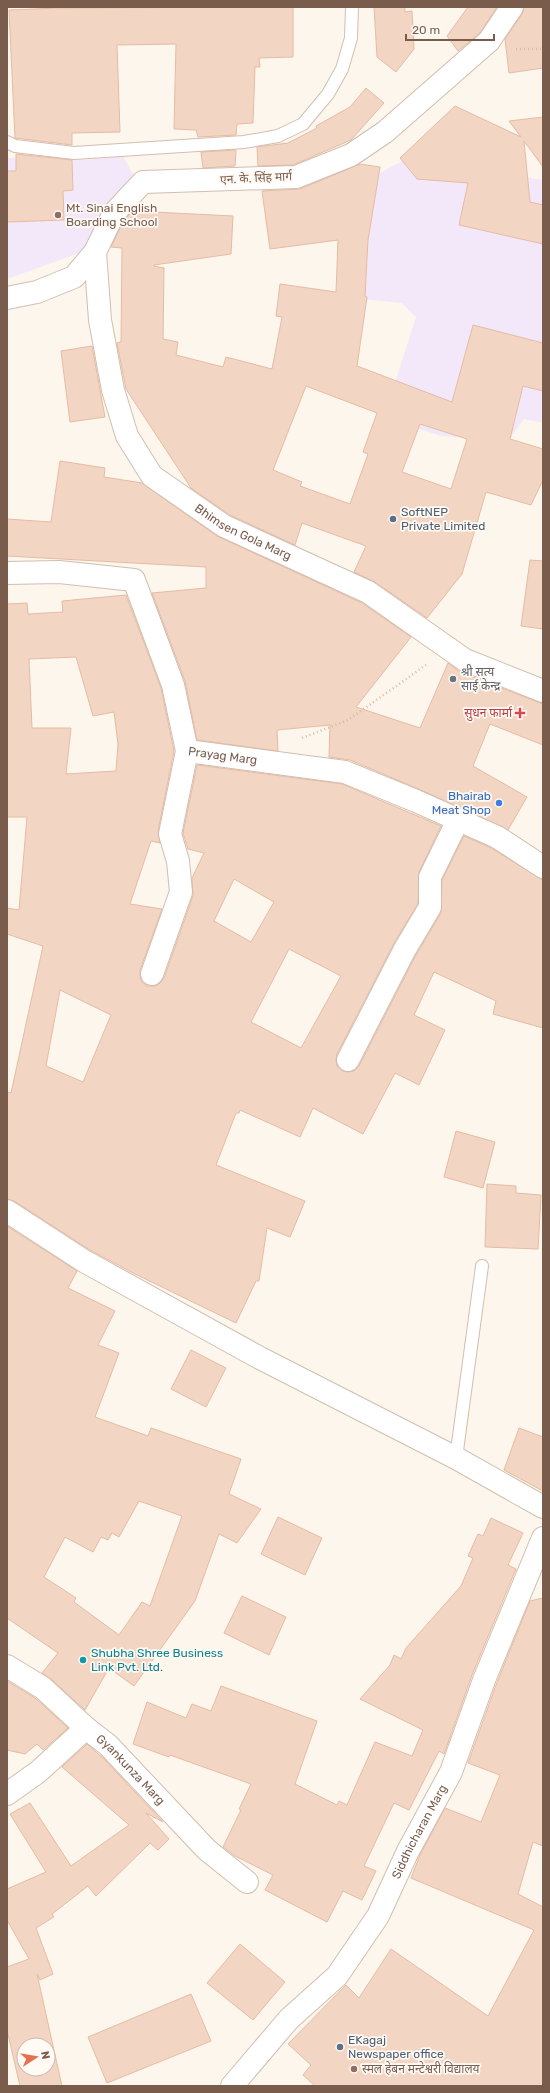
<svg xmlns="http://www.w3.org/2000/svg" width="550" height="2093" viewBox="0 0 550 2093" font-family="Rubik,'Noto Sans Devanagari',sans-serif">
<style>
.education{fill:#f3e8fa}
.building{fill:#f3d5c3;stroke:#e6bba3;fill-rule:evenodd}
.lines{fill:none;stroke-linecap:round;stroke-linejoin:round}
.service-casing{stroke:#d1beb0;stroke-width:14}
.minor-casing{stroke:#d1beb0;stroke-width:24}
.path{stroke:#d9b8a5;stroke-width:2.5;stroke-dasharray:1 3;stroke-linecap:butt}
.service{stroke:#fff;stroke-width:12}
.minor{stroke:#fff;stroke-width:22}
.education-dot{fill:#8d6e63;stroke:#fffaf3;stroke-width:1.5}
.service-dot{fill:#5c6f8a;stroke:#fffaf3;stroke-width:1.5}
.worship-dot{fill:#6b7280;stroke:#fffaf3;stroke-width:1.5}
.health-dot{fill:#e0444e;stroke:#fffaf3;stroke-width:1.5}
.shop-dot{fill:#3f7fe0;stroke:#fffaf3;stroke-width:1.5}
.culture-dot{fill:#0f9aa8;stroke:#fffaf3;stroke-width:1.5}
.labels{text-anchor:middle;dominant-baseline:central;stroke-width:3.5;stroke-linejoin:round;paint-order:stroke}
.street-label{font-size:12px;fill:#7a5c4d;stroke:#fffaf3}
.education-label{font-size:12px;fill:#785e54;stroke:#fffaf3;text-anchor:start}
.service-label{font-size:12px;fill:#4e5e75;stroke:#fffaf3;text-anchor:start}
.worship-label{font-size:12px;fill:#5b616d;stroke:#fffaf3;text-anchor:start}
.health-label{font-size:12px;fill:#be3a42;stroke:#fffaf3;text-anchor:end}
.shop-label{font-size:12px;fill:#366cbe;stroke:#fffaf3;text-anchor:end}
.culture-label{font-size:12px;fill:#0d838f;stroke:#fffaf3;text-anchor:start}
</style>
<rect width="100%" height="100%" fill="#fdf6ec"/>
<g class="education">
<polygon points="123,156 135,178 82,252 7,279 7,158 86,160"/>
<polygon points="402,161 444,170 519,176 543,180 543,423 524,419 508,441 441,436 384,417 416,317 402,303 340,297 365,173 380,173"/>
</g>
<g class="building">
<polygon points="293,7 293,57 259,58 260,67 255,67 253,123 237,124 236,135 198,137 196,130 174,129 176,44 117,45 120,132 72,133 72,145 15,138 9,10 58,8"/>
<polygon points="374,7 405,7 405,12 412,11 414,49 396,72 377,57"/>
<polygon points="468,7 497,7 480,33 458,51 447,36"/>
<polygon points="524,7 543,7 543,68 509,73 505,39 522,14"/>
<polygon points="366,88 384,103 351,140 293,165 258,166 257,147 288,143 317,128 316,126 350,107"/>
<polygon points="455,106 521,137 509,121 543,117 543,167 524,141 530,202 543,205 543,244 459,225 468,183 417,179 400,158"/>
<polygon points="236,150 235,166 203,168 201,152"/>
<polygon points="16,154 72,160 73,190 63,191 64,220 7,222 7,171 16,171"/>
<path d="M360,164L380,167L368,240L365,296L367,297L357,366L452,402L473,325L543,343V391L523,386L510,439L543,449V480L531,505L486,492L462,574L427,618L375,582L354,572L366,546L302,523L295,545L230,515L191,488L126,389L117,343L121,342L122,248L111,247L124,220L133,211L233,216L231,254L154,265V266L164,268L163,339L178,342L176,355L223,367L226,357L272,369L282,317L276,316L280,284L336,292L338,240L270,249L262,191L300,189ZM306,386L377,413L363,452L368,454L350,504L300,486L302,482L273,470ZM420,424L467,439L451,489L402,472Z"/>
<polygon points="92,346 105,417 70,422 61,351"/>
<polygon points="60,461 105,468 104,477 142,483 217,536 362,603 411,637 356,707 420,728 448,663 460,672 543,704 543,745 490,724 473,766 527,797 508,830 421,790 350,760 329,757 330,725 277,730 278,751 197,740 185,681 152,593 206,588 206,567 7,556 7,519 51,522"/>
<polygon points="530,560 543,561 543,629 521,626"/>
<path d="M126,595L161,688L174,751L158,831L160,843L151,841L130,904L162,909L140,970V977L142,982L147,986H155L160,983L164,978L193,896L192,878L204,853L188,849L183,833L197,765L342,784L441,826L419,872L418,904L394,943L337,1054L336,1060L337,1066L343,1071L348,1072L354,1071L359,1066L416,955L441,913L442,880L464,836L491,848L543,880V1028L493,1014L496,1001L434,972L414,1015L445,1030L419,1085L395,1073L363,1134L313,1108L300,1137L240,1110L239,1113H236L216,1165L305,1201L290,1237L267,1228L259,1281H256L236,1323L131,1272L90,1250L14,1201L7,1199V1092L11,1093L43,946L7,934V908L19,910L27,817H7V604L27,603L28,614L63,612L62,601ZM76,657L93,716L114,712L118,744L116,771L66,774L71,728H32L29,659ZM234,879L274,902L251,942L214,921ZM289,949L341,976L301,1048L251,1022ZM60,990L111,1015L83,1082L46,1066Z"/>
<polygon points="456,1131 495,1142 483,1188 444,1177"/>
<polygon points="487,1184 516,1186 516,1193 541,1195 538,1249 485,1247"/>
<path d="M7,1226L77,1271L68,1288L115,1311L98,1345L119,1353L95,1417L148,1436L151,1428L241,1459L229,1494L261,1509L237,1543L219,1534L195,1601L134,1686L109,1668L85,1710L51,1679L42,1673L58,1653L7,1618ZM139,1501L182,1516L150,1606L142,1602L119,1635L74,1602L76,1598L44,1577L65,1537L93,1552L101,1537L108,1540L112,1533L119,1537Z"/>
<polygon points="191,1350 226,1368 206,1407 171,1389"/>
<polygon points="519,1428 543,1437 543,1491 504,1470"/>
<polygon points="278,1517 322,1538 305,1575 261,1554"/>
<polygon points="491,1518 523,1533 508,1565 516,1569 472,1675 444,1754 439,1751 409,1810 394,1803 364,1866 376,1871 362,1900 343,1891 327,1922 265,1890 273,1875 235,1856 223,1847 241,1810 239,1809 251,1784 170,1755 169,1757 133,1744 147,1702 186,1718 192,1704 211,1711 221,1686 317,1721 295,1784 337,1805 339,1801 347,1805 375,1742 412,1756 423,1730 360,1699 390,1665 394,1655 401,1659 406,1648 461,1586 473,1558 468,1556 478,1534 483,1536"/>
<polygon points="242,1596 286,1617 269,1655 224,1633"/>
<polygon points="543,1598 543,1846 533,1842 518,1894 543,1907 543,2086 315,2086 303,2075 311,2065 288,2044 346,1985 359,1998 391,1949 488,2016 534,1930 411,1878 420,1855 445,1808 481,1822 500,1775 468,1763 496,1685 530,1601"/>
<polygon points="7,1681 35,1698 68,1728 43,1750 37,1744 25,1754 7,1750"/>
<path d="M87,1744L104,1759L163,1822L146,1813L169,1839L158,1850L150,1843L96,1896L88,1886L52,1914L54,1917L36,1928L53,1974L40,1980L37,1974L62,2086H20L7,2030V1967L29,1959L7,1920V1889L46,1872L10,1814L30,1803L71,1866L129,1825L62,1767ZM24,2045H48V2069H24Z"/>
<polygon points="240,1944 285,1982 253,2020 207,1983"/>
<polygon points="191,1994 211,2041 107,2083 88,2037"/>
</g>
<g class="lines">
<defs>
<g id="service">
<polyline points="7,142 15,146 74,153 244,142 278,136 303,124 328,94 342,69 351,38 352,7"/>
<polyline points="456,1458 482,1266"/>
</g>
<g id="minor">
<path id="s1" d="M95,252L100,320L113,390L127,436L152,476L224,526L368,592L465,660L543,691"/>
<polyline points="7,298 37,292 74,277 95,252 114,213 143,182 296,177 351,155 385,132 489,41 512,7"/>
<polyline points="7,573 59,572 134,580 173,685 187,751 170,834 178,861 181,892 152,974"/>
<path id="s2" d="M187,751L345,772L416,801L497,837L543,867"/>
<polyline points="348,1060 405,949 430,907 430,877 458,820"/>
<polyline points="7,1211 84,1261 260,1358 456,1458 543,1507"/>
<path id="s3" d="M7,1666L43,1688L86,1728L108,1745L207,1850L247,1882"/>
<polyline points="7,1794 38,1772 86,1728"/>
<path id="s4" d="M232,2086L289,2019L337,1976L378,1916L408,1851L451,1772L484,1680L543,1538"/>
</g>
</defs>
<use href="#service" class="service-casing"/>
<use href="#minor" class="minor-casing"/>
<g class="path">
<polyline points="516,49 543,49"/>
<polyline points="302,738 348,720 426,665"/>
</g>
<use href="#service" class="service"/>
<use href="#minor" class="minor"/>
</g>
<g class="education-dot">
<circle cx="58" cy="215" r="4"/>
<circle cx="354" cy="2069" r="4"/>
</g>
<g class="service-dot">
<circle cx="393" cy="519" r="4"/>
<circle cx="340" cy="2047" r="4"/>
</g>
<circle class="worship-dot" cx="453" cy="679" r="4"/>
<path class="health-dot" d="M518 707h4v4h4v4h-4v4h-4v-4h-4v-4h4z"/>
<circle class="shop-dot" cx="499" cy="803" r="4"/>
<circle class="culture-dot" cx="83" cy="1660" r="4"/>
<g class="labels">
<g class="street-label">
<text transform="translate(256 178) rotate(-3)">एन. के. सिंह मार्ग</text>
<text stroke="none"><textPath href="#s1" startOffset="342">Bhimsen Gola Marg</textPath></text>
<text stroke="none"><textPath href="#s2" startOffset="36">Prayag Marg</textPath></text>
<text stroke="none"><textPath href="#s3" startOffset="162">Gyankunza Marg</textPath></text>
<text stroke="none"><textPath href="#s4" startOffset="319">Siddhicharan Marg</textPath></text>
</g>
<g class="education-label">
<text x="66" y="208">Mt. Sinai English<tspan x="66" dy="14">Boarding School</tspan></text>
<text x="362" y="2069">स्मल हेबन मन्टेश्वरी विद्यालय</text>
</g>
<g class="service-label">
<text x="401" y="512">SoftNEP<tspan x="401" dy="14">Private Limited</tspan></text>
<text x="348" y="2040">EKagaj<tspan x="348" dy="14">Newspaper office</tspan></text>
</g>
<g class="worship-label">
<text x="461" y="672">श्री सत्य<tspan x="461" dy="14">साई केन्द्र</tspan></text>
</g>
<g class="health-label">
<text x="512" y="713">सुधन फार्मा</text>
</g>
<g class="shop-label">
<text x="491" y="796">Bhairab<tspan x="491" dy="14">Meat Shop</tspan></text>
</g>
<g class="culture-label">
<text x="91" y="1653">Shubha Shree Business<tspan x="91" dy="14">Link Pvt. Ltd.</tspan></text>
</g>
</g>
<rect width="550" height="2093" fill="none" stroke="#7a5c4d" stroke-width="16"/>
<g transform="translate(36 2057) rotate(78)"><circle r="19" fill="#fffaf3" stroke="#cabbb1"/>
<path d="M0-3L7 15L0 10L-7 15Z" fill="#e76f51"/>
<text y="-6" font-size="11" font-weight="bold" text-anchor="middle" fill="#7a5c4d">N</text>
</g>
<path d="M406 34v6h88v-6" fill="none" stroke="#7a5c4d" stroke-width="2"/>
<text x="412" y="34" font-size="12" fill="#7a5c4d" stroke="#fffaf3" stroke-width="3" paint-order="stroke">20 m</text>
</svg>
